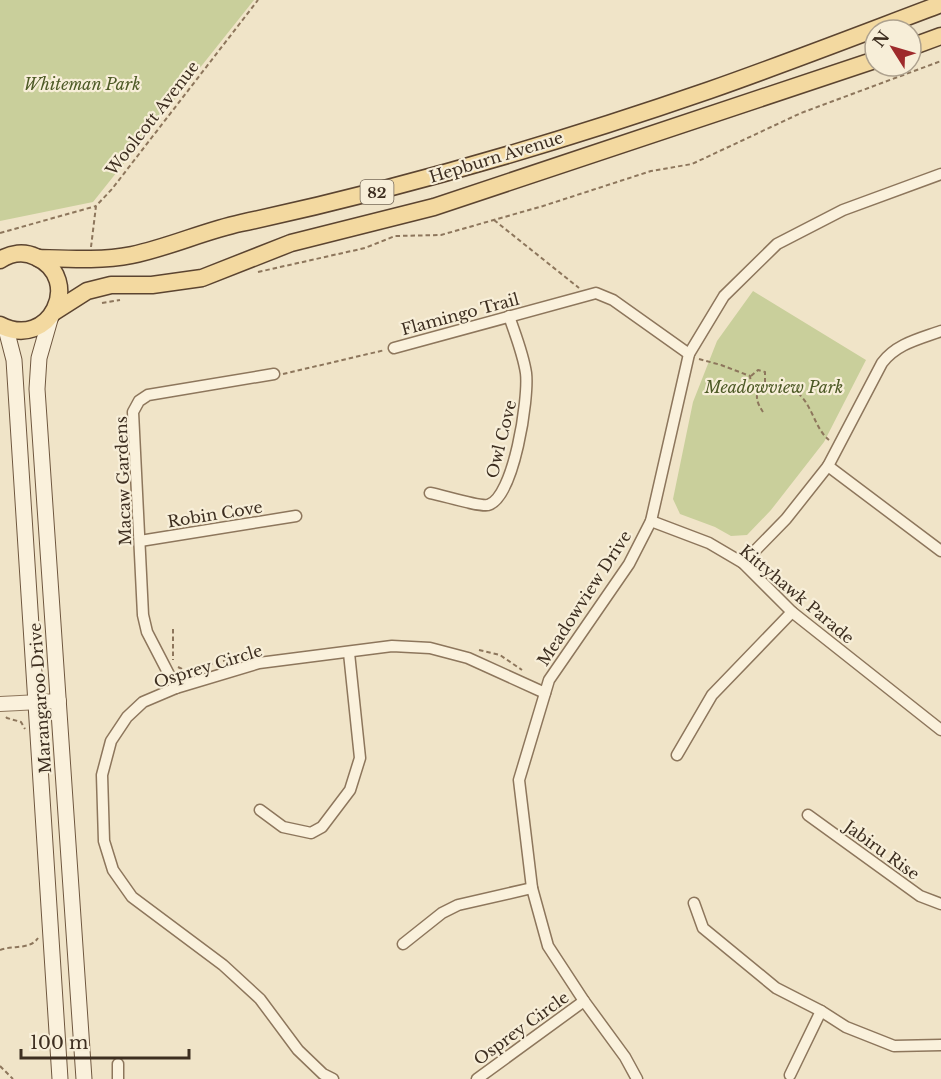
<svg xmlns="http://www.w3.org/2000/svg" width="941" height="1079" viewBox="0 0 941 1079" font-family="'Libre Baskerville',serif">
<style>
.green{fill:#c9cf9b}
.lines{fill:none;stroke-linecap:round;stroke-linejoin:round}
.minor-casing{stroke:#8d765c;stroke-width:13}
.tertiary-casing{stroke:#8d765c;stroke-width:16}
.secondary-casing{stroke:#6f573f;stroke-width:17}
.primary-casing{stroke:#5b4430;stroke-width:19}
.path{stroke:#8d765c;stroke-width:2;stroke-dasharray:4.5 3;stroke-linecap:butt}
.minor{stroke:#faf1dc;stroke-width:10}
.tertiary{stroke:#faf1dc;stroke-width:14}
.secondary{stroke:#faf1dc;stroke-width:15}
.primary{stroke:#f3d9a0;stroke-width:16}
.labels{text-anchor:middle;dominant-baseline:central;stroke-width:4.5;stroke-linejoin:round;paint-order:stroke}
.shield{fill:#f7eed8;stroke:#756857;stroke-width:1.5}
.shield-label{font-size:15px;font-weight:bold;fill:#3d2e20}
.park-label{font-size:16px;font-style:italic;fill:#4d5a26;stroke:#f7eed8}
.street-label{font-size:16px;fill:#3d2e20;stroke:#f7eed8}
</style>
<rect width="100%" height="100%" fill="#f0e4c8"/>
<g class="green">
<polygon points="0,0 254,0 93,202 0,221"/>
<polygon points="753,291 866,360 824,442 771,510 747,535 731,536 715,527 680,514 673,499 693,402 717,341"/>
</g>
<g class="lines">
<defs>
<g id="minor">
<polyline points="394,348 596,293 613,300 689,354"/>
<polyline points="828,466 941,551"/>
<path d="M430,493C442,495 479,507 488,505C514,498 529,398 526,373C523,353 515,334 509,316"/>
<polyline points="651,521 709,543 743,563 792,612 941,730"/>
<polyline points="140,541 296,516"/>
<path d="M743,563L786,519L828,466L882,363C896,344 919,339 941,331"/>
<polyline points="176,688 147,632 143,615 133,412 139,401 148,395 274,374"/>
<polyline points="677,755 712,695 792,612"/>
<polyline points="260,810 283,827 311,833 322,827 350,790 360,758 349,653"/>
<polyline points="808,815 920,896 941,904"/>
<polyline points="694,903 703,928 776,988 821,1011 846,1027 894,1046 941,1045"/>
<polyline points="403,944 442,913 458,905 532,888"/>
<polyline points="118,1064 118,1079"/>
<polyline points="790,1075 821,1011"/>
<polyline points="333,1079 323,1074 298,1050 260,999 223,965 132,897 113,870 104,841 102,775 111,741 127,717 143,702 176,688 259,663 392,646 430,648 468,658 545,693"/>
<polyline points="477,1079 584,1001"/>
<polyline points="637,1079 625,1057 584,1001 548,946 532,888 519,780 549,680 629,564 651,521 689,354 724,296 777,244 843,210 941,174"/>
</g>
<polyline id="tertiary" points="0,704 59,701"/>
<g id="secondary">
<polyline points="51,316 39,358 37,389 84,1079"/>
<polyline points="6,329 14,360 60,1079"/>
</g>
<g id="primary">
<polyline points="911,47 941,36"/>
<path d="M38,258C70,259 101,261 132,255C170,247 204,231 241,223C400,189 557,143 710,90C787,63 864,33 941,4"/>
<path d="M0,260C11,253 24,251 36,257C84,279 50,351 0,325"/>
<polyline points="54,312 87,291 111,285 152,285 202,278 291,243 434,207 875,60"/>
</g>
</defs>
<use href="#minor" class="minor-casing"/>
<use href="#tertiary" class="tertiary-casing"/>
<use href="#secondary" class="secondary-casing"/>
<use href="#primary" class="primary-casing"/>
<g class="path">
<polyline points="494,220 579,288"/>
<polyline points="0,233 96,206"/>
<polyline points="91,247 96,206 112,189 258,0"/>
<polyline points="258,272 365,248 395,236 441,235 543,206 651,171 692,164 801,113 941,61"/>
<polyline points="102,303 120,300"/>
<path d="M699,359L721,365L750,376L751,384L759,387L765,383C774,385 785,386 793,390C812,400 813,427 829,440"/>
<polyline points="283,374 385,350"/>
<polyline points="751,376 758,370 765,372 765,383"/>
<path d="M759,387C755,397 757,403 763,412"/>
<polyline points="173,629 173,660"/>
<polyline points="479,650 500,655 522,670"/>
<polyline points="178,667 188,672"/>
<polyline points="202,668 206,665 231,659"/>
<polyline points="6,717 7,718 21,722 25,729"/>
<path d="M0,950C13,945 30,950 38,938"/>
<polyline points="0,1066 13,1079"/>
</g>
<use href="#minor" class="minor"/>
<use href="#tertiary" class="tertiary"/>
<use href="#secondary" class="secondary"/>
<use href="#primary" class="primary"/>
</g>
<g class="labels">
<rect class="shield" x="360.5" y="180" width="33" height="24" rx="4.5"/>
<g class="shield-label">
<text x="377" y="192">82</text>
</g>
<g class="park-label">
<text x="82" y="84">Whiteman Park</text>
<text x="774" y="387">Meadowview Park</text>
</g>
<g class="street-label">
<text transform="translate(152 118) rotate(-52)">Woolcott Avenue</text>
<text transform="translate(496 157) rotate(-17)">Hepburn Avenue</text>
<text transform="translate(460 314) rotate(-15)">Flamingo Trail</text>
<text transform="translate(501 439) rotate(-76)">Owl Cove</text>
<text transform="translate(123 481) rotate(-92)">Macaw Gardens</text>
<text transform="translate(215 514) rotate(-9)">Robin Cove</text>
<text transform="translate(797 594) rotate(40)">Kittyhawk Parade</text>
<text transform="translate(584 598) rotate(-57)">Meadowview Drive</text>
<text transform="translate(208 666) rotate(-17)">Osprey Circle</text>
<text transform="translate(40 698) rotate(-94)">Marangaroo Drive</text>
<text transform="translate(882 850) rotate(36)">Jabiru Rise</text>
<text transform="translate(521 1028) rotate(-36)">Osprey Circle</text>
</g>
</g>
<g transform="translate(893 48) rotate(307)"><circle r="28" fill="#f7eed8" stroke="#ada18e" stroke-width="1.5"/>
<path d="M0-4.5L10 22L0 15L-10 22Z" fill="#9e2a2b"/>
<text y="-9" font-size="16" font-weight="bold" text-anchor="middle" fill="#3d2e20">N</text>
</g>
<path d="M21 1049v9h168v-9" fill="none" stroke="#3d2e20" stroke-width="3"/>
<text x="30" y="1049" font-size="18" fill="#3d2e20" stroke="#f7eed8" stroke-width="4.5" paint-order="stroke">100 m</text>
</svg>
